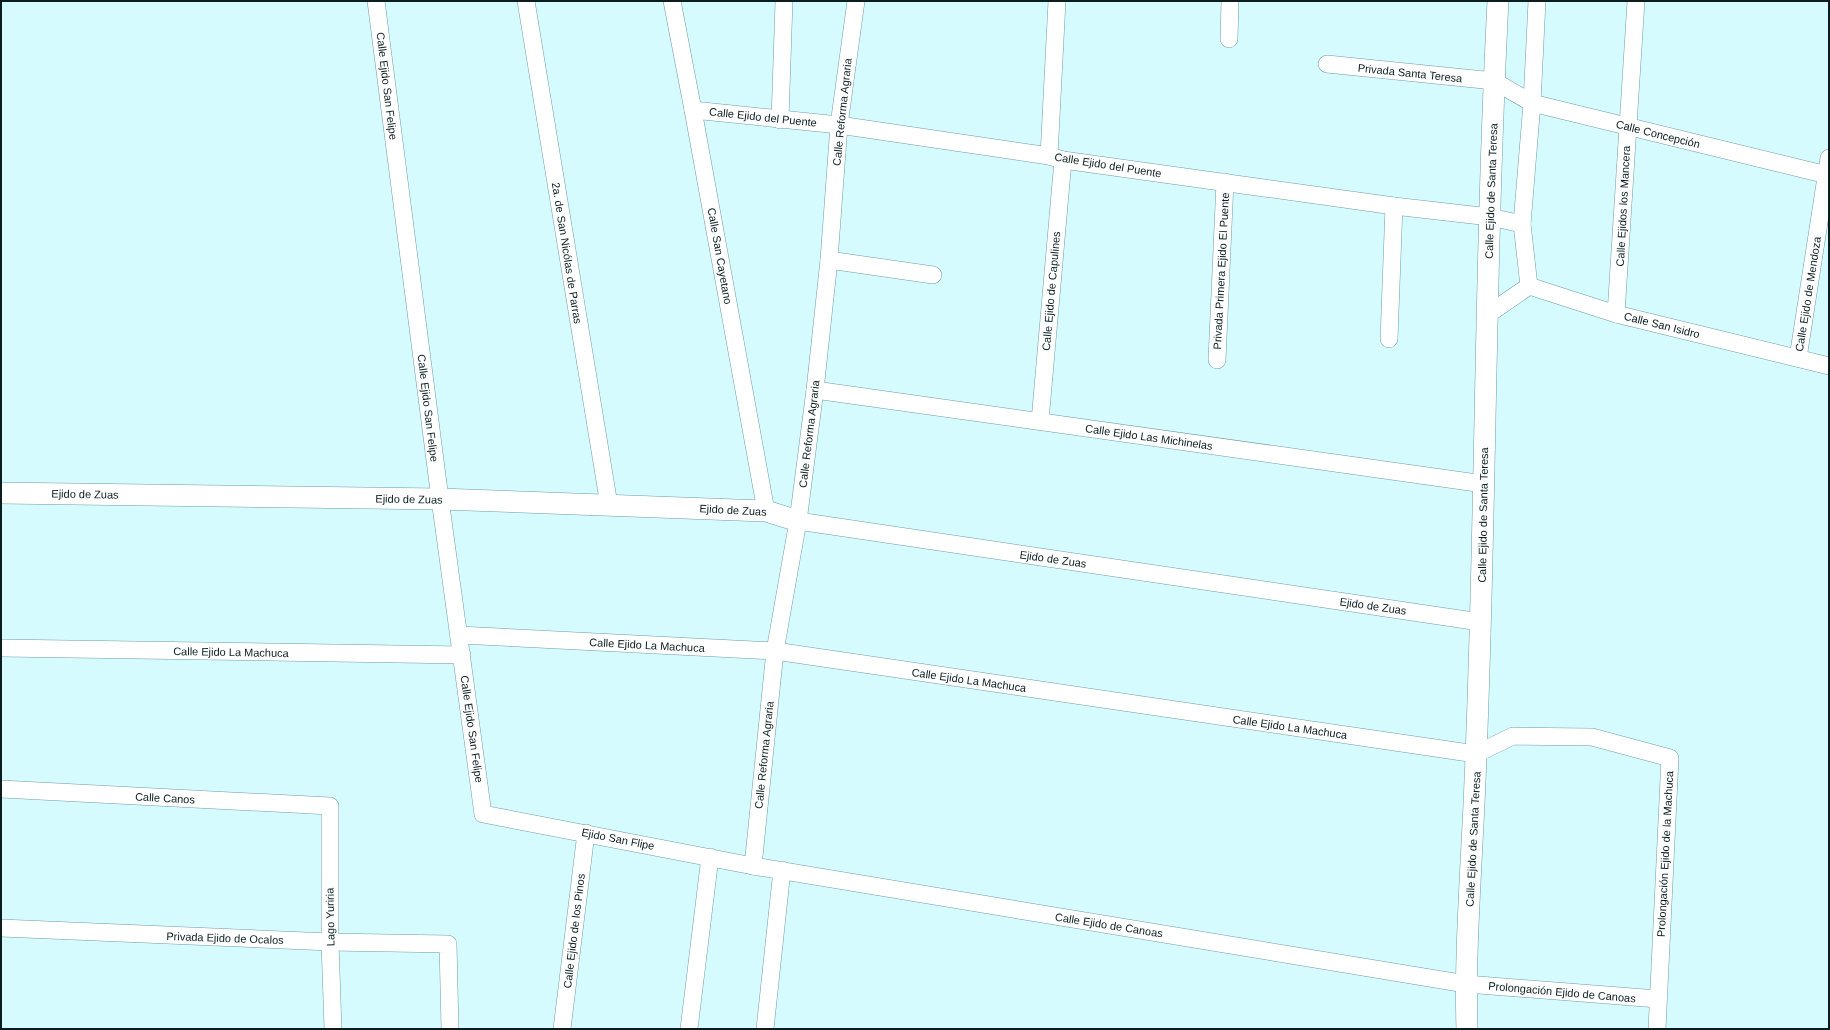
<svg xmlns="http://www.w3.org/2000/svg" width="1830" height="1030" viewBox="0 0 1830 1030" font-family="Arial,sans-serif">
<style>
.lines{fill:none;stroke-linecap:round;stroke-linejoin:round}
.minor-casing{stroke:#6f9da1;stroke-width:18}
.tertiary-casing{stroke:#6f9da1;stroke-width:22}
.minor{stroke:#fff;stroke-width:17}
.tertiary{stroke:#fff;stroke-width:21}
.labels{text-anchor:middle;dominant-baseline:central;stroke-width:3;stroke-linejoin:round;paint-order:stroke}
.street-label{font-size:11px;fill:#0b1d1f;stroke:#fff}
</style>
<rect width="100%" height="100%" fill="#d5fbff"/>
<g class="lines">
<defs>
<g id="minor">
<polyline points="376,1 440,499 483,814 753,866 1466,984 1658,999"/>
<polyline points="526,1 609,505"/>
<polyline points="672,1 693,110 766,511"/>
<polyline points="1229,39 1230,1"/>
<polyline points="1327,64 1494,81 1532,103 1827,175"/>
<polyline points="693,110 839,125 1049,156 1063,160 1394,206 1490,217 1522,224"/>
<polyline points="780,120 784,1"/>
<polyline points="1049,156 1057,1"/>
<polyline points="829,260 933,275"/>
<polyline points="1529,286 1616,314 1829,366"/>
<polyline points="1529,286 1522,224 1532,103 1537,1"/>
<polyline points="1616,314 1636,1"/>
<polyline points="1487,315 1529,286"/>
<polyline points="1389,339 1394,206"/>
<polyline points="1798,358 1829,158"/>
<polyline points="1217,360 1225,182"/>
<polyline points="815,390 1484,484"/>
<polyline points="1040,421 1063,160"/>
<polyline points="798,521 1480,622"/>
<polyline points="459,635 775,651 1476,754 1513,736 1592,737 1670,758 1657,1029"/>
<polyline points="1,648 462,655"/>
<polyline points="1,789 330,806 330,942 333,1029"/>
<polyline points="753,866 775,651 798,521 815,390 829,260 839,125 856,1"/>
<polyline points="1,928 330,942 448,944 450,1029"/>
<polyline points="562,1029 586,833"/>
<polyline points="689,1029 710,857"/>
<polyline points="765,1029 782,870"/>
</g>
<g id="tertiary">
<polyline points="1,493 440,499 766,511 798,521"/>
<path d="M1467,1029C1465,967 1469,905 1472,843C1476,774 1478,705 1480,636C1486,425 1487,213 1498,1"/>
</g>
</defs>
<use href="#minor" class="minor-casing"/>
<use href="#tertiary" class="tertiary-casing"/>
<use href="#minor" class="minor"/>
<use href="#tertiary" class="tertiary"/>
</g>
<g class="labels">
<g class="street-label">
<text transform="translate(1410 73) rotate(6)">Privada Santa Teresa</text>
<text transform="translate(387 86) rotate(83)">Calle Ejido San Felipe</text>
<text transform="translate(842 112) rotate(-84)">Calle Reforma Agraria</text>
<text transform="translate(763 117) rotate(6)">Calle Ejido del Puente</text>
<text transform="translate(1658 134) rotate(14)">Calle Concepción</text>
<text transform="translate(1108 165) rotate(9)">Calle Ejido del Puente</text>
<text transform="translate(1491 191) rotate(-88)">Calle Ejido de Santa Teresa</text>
<text transform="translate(1623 206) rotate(-87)">Calle Ejidos los Mancera</text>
<text transform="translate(567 253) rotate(81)">2a. de San Nicólas de Parras</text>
<text transform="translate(720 256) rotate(80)">Calle San Cayetano</text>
<text transform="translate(1221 271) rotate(-87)">Privada Primera Ejido El Puente</text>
<text transform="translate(1051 291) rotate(-85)">Calle Ejido de Capulines</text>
<text transform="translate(1808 294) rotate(-81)">Calle Ejido de Mendoza</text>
<text transform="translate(1662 325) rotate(14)">Calle San Isidro</text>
<text transform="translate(428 408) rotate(83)">Calle Ejido San Felipe</text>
<text transform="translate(809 434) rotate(-83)">Calle Reforma Agraria</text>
<text transform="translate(1149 437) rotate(8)">Calle Ejido Las Michinelas</text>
<text transform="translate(85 494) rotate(1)">Ejido de Zuas</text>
<text transform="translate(409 499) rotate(1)">Ejido de Zuas</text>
<text transform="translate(733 510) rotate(3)">Ejido de Zuas</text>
<text transform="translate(1483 515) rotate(-89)">Calle Ejido de Santa Teresa</text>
<text transform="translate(1053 559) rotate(8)">Ejido de Zuas</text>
<text transform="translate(1373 606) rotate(8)">Ejido de Zuas</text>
<text transform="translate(647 645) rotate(3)">Calle Ejido La Machuca</text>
<text transform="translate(231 652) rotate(1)">Calle Ejido La Machuca</text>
<text transform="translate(969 680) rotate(8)">Calle Ejido La Machuca</text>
<text transform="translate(1290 727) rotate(8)">Calle Ejido La Machuca</text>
<text transform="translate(472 729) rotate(82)">Calle Ejido San Felipe</text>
<text transform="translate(764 755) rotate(-84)">Calle Reforma Agraria</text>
<text transform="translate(165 798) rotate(3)">Calle Canos</text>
<text transform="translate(618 839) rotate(11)">Ejido San Flipe</text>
<text transform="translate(1473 839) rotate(-87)">Calle Ejido de Santa Teresa</text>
<text transform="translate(1665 854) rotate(-87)">Prolongación Ejido de la Machuca</text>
<text transform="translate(330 917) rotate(-91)">Lago Yuriria</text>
<text transform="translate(1109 925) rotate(9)">Calle Ejido de Canoas</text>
<text transform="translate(574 931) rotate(-83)">Calle Ejido de los Pinos</text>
<text transform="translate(225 938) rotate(2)">Privada Ejido de Ocalos</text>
<text transform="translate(1562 992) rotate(5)">Prolongación Ejido de Canoas</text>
</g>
</g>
<rect width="1830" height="1030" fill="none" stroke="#0b1d1f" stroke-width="4"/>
</svg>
